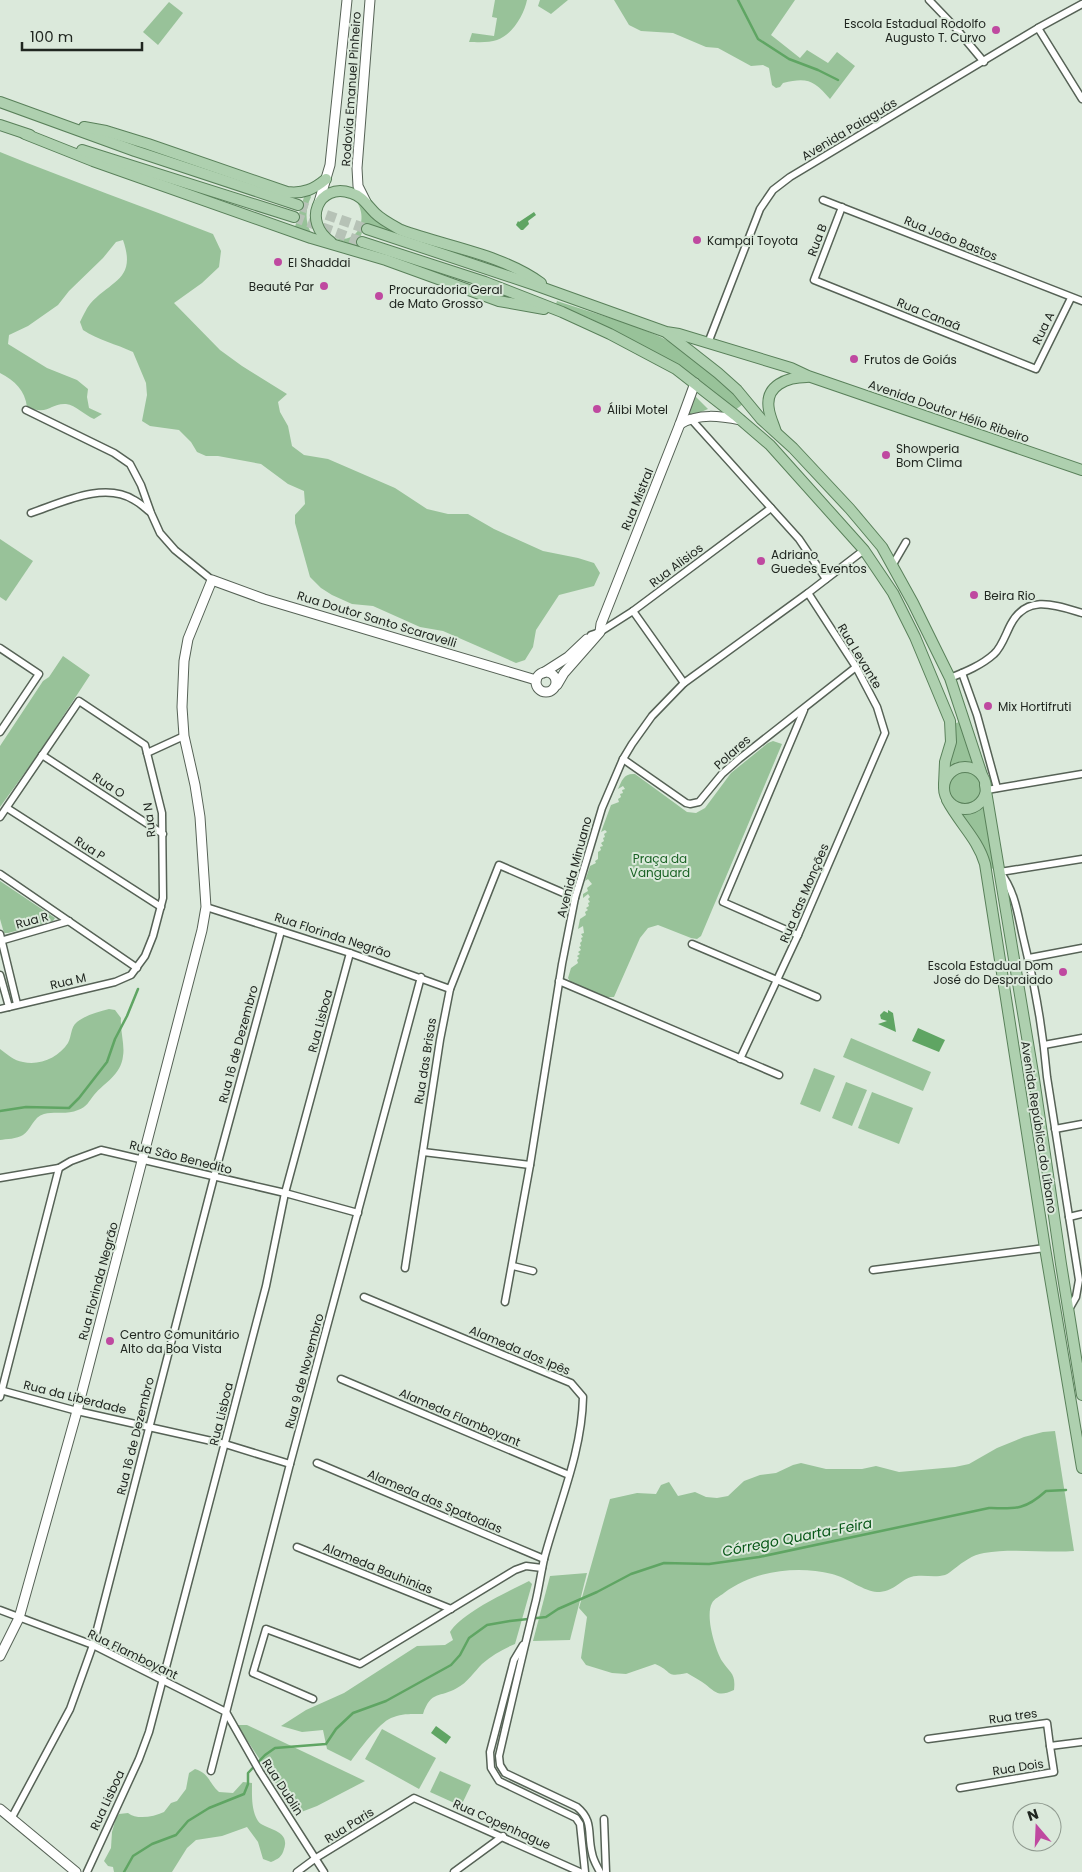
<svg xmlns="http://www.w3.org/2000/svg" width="1082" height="1872" viewBox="0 0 1082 1872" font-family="Poppins,sans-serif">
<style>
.green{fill:#98c299}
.water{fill:#5fa563}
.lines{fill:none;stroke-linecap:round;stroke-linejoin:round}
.stream{stroke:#5fa563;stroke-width:2.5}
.primary-tunnel{stroke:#b6c2b6;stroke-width:10;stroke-dasharray:10 5;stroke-linecap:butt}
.street-casing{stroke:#566256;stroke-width:9}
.secondary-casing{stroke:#566256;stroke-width:11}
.primary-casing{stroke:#59805a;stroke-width:12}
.street{stroke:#fff;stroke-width:6}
.secondary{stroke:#fff;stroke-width:9}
.primary{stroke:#aed0af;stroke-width:10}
.poi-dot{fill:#bf49a0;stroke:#dbe9db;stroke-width:2}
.labels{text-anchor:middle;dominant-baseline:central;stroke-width:4;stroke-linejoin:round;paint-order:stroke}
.poi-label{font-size:12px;fill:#202620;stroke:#dbe9db;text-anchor:start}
.street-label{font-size:12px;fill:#202620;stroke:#dbe9db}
.park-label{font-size:12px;fill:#196224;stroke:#dbe9db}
.water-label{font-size:14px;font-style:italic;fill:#085718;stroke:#dbe9db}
</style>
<rect width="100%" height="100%" fill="#dbe9db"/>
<g class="green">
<path d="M495,0H527C524,15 512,35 497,40C489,43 477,42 469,42L472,33L494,36L497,18L492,17Z"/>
<polygon points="540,0 568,0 551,14 538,6"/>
<path d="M614,0H795L771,35L800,58L807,50L828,63L837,52L855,66L830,99C814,80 807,77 783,83L780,87L776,88L772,85L769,68L763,65L751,66L718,48L706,47L673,33L641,31L629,25Z"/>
<polygon points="169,2 183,13 158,45 143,32"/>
<path d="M0,152C71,181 142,206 213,234L221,251L219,267L202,283L174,303L220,350L242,366L287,394L278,402L280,412L288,426L292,446L304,455L328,459L395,488L427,509L448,514H468L494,529L543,551L578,558L594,563L600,573L594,586L559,595L536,630L533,647L525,660L516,663L443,631L420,627L373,606L352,604L332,595L321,588L310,577L295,523V515L305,504L304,491L288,484L261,464L218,456H206L197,452L191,442L179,430L150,426L142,421L147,395L146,383L133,352C116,344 98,340 83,330L80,322C83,316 86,309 90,304C111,280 137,280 123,240L116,242L103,258L69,291L58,305L28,326L9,335L8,344L47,368L77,380L88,389L87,397L89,408L102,414L94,419C84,415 76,405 66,404C50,403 49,416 27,407C25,390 15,381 0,373Z"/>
<path d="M337,193C359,191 368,214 383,226C388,229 396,232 399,236L365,224L357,247L329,236C374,254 370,181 332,197C325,200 320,207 319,215C319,202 327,197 337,193Z"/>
<path d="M310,195L311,197C305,209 305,221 311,233L294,230L304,197Z"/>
<path d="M557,301C590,312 624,321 656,335C689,349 719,377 743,404L734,411L666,358L589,318L556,304Z"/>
<polygon points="694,395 708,409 687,418"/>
<polygon points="0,539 33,561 6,601 0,597"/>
<polygon points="63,656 90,675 39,753 0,807 0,746 43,681 49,677"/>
<path d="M959,722L975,766C964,761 954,765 946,774L954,724Z"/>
<path d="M773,741L782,744L701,936L697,939L691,938L658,925L648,928L640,938L614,997H606L571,983L568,978L571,968L578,963L577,960L579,958L577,956L580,954L578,952L581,950L579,947L581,946L580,943L582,941L581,938L583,937L581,934L584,933L583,926L578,929L580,919L586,915L585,912L588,910L586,908L589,906L588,903L590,902L588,899L590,897L588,894L583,898V894L588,891L587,888L592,884L588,879L585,881L590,866L596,863L595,861L598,859V852L601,850L600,847L603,846L601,843L604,841L603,838L605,837L604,834L607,832L605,830L601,832L611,805L619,802L618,799L621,797L620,794L623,793L622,790L625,789L623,786L618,789C622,780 624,773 635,774L687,812L696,813L705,808L731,773L768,743Z"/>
<circle cx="965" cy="789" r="18"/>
<polygon points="986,802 997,868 988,869 958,812 977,810"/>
<polygon points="0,881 55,918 53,921 8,933 4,933 0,919"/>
<path d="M109,1009L115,1010L121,1018C120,1031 125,1045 123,1056C121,1075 105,1082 94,1095C89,1101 87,1107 78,1110C67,1115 56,1111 44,1114C33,1117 31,1130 23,1135C17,1139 6,1139 0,1140V1049C7,1054 14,1061 23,1062C40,1066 59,1057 68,1043C72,1036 70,1028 77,1022C86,1015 98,1012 109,1009Z"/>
<polygon points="851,1038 931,1072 923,1091 843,1057"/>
<polygon points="814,1068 835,1076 820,1112 800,1104"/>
<polygon points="846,1082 867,1090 852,1126 832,1118"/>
<polygon points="872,1092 913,1108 899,1144 858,1128"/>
<path d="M1055,1431L1074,1551C1045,1553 1011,1548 984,1553C972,1555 963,1562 954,1569C951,1571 948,1574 945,1575C934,1578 922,1574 911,1577C899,1581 894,1592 877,1592C865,1592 846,1577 832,1574C796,1565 753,1571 724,1593C720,1596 714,1599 712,1603C705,1616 715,1649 722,1661C730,1673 736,1673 734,1690C719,1697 716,1693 705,1684C700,1680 693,1677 687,1673C664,1678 673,1671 655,1664L626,1674L612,1673L586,1665L581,1658L587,1617L579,1608L610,1499L637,1493L656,1494L661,1485L669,1482L678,1496L695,1492L706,1497L717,1498L728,1496L744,1481L760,1475L776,1473L793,1465L801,1463L826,1469H862L876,1466L899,1472L955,1467L969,1464L997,1448L1024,1437L1043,1432Z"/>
<polygon points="587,1573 570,1640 533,1641 550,1576"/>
<path d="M529,1581L532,1584L515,1644C503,1649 492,1655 482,1664C475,1671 467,1683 457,1688C440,1698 431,1690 423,1714C412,1714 402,1713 391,1718C379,1723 359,1750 351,1761L327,1749L323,1730L302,1732L281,1726L306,1710L344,1693L417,1646L445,1645L453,1640L450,1632C461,1613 509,1591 529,1581Z"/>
<polygon points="237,1725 247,1725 365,1781 317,1806 296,1814"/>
<polygon points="382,1729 436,1758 419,1789 365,1759"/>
<path d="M195,1769C210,1774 208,1782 219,1792L233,1793L243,1782L252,1783C252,1795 251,1810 258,1821C264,1830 291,1829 284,1849C282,1857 278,1859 271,1862L263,1859L258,1842L247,1827L222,1836L196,1840L187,1848L172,1872H114L113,1867L108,1866L104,1861L111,1848L112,1832L116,1818L119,1814L128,1813C137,1820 153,1817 164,1812L171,1803L177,1801L186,1789L189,1773Z"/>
<polygon points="440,1771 471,1785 461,1806 430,1792"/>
</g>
<g class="water">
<polygon points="534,212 536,215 528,221 529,224 523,230 521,230 516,225 518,221 519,222"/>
<polygon points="888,1010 893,1013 896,1032 878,1024 887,1021 881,1019 880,1015 884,1011 888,1013"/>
<polygon points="918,1028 945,1040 939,1052 912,1041"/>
<polygon points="436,1726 451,1737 446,1744 431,1733"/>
</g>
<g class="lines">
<g class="stream">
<polyline points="738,0 758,39 789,59 818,70 838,80"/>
<polyline points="0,1111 26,1107 69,1108 79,1098 107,1062 115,1039 127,1016 138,989"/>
<path d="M124,1872L133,1856L152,1844L176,1835L188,1821L209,1808L244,1794L248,1784V1773L265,1755L275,1748L326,1744L336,1729L353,1713L386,1701L451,1665L460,1655L469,1638L487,1625L510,1621L546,1617L558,1609L597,1592L631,1574L664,1563L709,1564L759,1557L989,1508C1016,1509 1025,1510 1046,1491L1066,1490"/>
</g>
<g class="primary-tunnel">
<polyline points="298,205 367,229"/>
<polyline points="294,217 362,242"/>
</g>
<defs>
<g id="street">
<polyline points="929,0 954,26 984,62"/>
<polyline points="1038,28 1082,99"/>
<polyline points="823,200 1082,301"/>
<polyline points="842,207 814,280 1036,369 1071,298"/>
<polyline points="708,343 760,209 773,190 790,177 1038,28 1082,4"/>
<polyline points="26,410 114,453 130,464 141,485 151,513 160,533 175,550 212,580"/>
<polyline points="690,418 799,539 826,579"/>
<path d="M31,513C61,503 104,481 134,500C140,503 145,508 150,512"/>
<polyline points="892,566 906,542"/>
<polyline points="633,611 684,683"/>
<polyline points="591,635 600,632 633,611 771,508"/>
<polyline points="0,648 39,674 0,732"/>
<polyline points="962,673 977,715 997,788"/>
<path d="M950,678C965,672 982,665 994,654C1002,647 1006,633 1011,624C1027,594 1055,605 1082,613"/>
<polyline points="147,753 184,736"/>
<polyline points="42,755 163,834"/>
<polyline points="623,759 686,803 690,804 699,802 722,774 739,759 856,667"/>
<polyline points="987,790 1082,774"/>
<polyline points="7,808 161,907"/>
<polyline points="0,817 79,701 145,745 162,813 163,898 153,936 145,956 131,975 115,982 0,1009"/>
<polyline points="0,874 137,968"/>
<polyline points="206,907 350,953 450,989"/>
<polyline points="0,934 17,1004"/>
<polyline points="798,935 723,902 804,710"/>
<polyline points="0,941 69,921"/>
<polyline points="692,944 817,997"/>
<polyline points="1029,958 1082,948"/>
<polyline points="0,975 9,1007"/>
<polyline points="559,981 779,1075"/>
<polyline points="1044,1045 1082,1038"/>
<polyline points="740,1059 798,935 885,733 877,707 856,667 808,593"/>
<polyline points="1055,1129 1082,1124"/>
<polyline points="423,1152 530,1165"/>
<polyline points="0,1178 59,1168 71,1161 101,1150 285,1193 358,1213"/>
<polyline points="1069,1217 1082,1214"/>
<polyline points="513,1266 533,1271"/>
<polyline points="405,1268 440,1040 450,989 499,865 575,898"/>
<polyline points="873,1270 1045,1248"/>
<path d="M364,1297L571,1383L583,1397C582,1453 558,1506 544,1559C541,1573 539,1587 536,1600C523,1652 511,1704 499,1756L500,1765L505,1773L577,1807C594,1821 587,1834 592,1853C593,1860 597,1866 600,1872"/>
<polyline points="505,1302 530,1165 562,964 575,898 602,808 623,759 632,744 652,716 684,683 808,593 864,550"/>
<path d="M1068,1311L1076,1297L1079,1280L1047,1077C1043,1031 1035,985 1024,941C1018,917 1016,892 1000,872L1082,859"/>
<polyline points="341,1379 569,1475"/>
<polyline points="0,1390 77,1411 225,1444 290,1464"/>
<polyline points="0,1397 59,1168"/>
<polyline points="317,1463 544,1559"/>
<polyline points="297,1547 451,1609"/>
<polyline points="0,1610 93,1645 226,1712"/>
<polyline points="523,1645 514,1660 490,1752 491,1768 499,1781 576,1818 580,1824 585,1872"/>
<polyline points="313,1699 253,1673 266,1629 360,1664 515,1570 526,1566 542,1568"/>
<polyline points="226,1712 260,1772 324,1872"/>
<polyline points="928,1739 1047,1723 1050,1746 1082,1742"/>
<polyline points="211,1771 290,1464 421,977"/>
<polyline points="960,1788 1054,1772 1050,1746"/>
<polyline points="11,1819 70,1709 93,1645 214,1177 281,931"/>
<polyline points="604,1819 606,1872"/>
<polyline points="87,1872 139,1759 149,1732 266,1286 285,1193 350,953"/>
<polyline points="297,1872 316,1858 414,1798 580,1872"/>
<polyline points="454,1872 503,1836"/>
</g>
<g id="secondary">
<polyline points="319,202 330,165 347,0"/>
<polyline points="366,202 358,186 357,168 370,0"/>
<path d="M680,424C699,413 720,416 741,420"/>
<circle cx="546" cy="682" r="10"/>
<polyline points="543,673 568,657 587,639"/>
<polyline points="557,685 564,673 600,632 601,624 680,424 695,383"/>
<polyline points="0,1656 19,1618 77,1411 202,930 206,907 200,817 195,785 184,736 182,707 184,661 188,639 212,580 264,599 536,680"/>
<polyline points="0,1809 76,1872"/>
</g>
<g id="primary">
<polyline points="0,102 135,151 298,205"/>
<polyline points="0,125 30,135"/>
<path d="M84,127L106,131L148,144L287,192C304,194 314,189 326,179"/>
<polyline points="25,134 93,161 311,238 386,260 499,301 544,309"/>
<polyline points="82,150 294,217"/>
<polyline points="367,229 535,285 666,332 679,334 791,368 808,376 1082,470"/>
<path d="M331,242C302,222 318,182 351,193C362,196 367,205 375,213C382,220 392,225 401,230C447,247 501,254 541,283"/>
<polyline points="362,242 485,282 562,312 610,334 676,369 735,415 770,445 864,550 893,593 915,637 950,721 951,742 945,762 944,785"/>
<polyline points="667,333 718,373 737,390 761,419 793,448 850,509 882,547 913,603 950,678 982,775"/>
<path d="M776,432C774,425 770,417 769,410C764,385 788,377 807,377"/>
<circle cx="965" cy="788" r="21"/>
<polyline points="985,785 1034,1079 1061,1264 1082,1395"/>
<path d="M947,800C959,823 978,839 985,864L1045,1248L1082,1468"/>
</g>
</defs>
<use href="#street" class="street-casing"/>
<use href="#secondary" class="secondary-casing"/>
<use href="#primary" class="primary-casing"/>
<use href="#street" class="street"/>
<use href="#secondary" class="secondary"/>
<use href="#primary" class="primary"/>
</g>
<g class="poi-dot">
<circle cx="996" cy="30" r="5"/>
<circle cx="697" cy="240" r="5"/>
<circle cx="278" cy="262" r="5"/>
<circle cx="324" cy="286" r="5"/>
<circle cx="379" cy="296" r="5"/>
<circle cx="854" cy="359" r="5"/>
<circle cx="597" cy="409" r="5"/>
<circle cx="886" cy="455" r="5"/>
<circle cx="761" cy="561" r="5"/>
<circle cx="974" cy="595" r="5"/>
<circle cx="988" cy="706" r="5"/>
<circle cx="1063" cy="972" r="5"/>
<circle cx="110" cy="1341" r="5"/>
</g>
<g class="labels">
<g class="poi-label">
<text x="986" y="23" text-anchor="end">Escola Estadual Rodolfo<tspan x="986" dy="14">Augusto T. Curvo</tspan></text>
<text x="707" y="240">Kampai Toyota</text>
<text x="288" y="262">El Shaddai</text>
<text x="314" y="286" text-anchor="end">Beauté Par</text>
<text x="389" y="289">Procuradoria Geral<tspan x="389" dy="14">de Mato Grosso</tspan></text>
<text x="864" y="359">Frutos de Goiás</text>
<text x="607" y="409">Álibi Motel</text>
<text x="896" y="448">Showperia<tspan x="896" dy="14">Bom Clima</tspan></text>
<text x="771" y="554">Adriano<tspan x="771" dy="14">Guedes Eventos</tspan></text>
<text x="984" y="595">Beira Rio</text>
<text x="998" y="706">Mix Hortifruti</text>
<text x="1053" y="965" text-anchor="end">Escola Estadual Dom<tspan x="1053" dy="14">José do Despraiado</tspan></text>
<text x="120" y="1334">Centro Comunitário<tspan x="120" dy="14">Alto da Boa Vista</tspan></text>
</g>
<g class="street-label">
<text transform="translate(351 89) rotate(-86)">Rodovia Emanuel Pinheiro</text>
<text transform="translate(849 129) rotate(-31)">Avenida Paiaguás</text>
<text transform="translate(951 238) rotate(22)">Rua João Bastos</text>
<text transform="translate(817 240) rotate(-69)">Rua B</text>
<text transform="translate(929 314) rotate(22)">Rua Canaã</text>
<text transform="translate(1043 328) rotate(-64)">Rua A</text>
<text transform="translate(949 411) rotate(19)">Avenida Doutor Hélio Ribeiro</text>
<text transform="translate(637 499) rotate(-68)">Rua Mistral</text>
<text transform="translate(676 565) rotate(-37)">Rua Alisios</text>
<text transform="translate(377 619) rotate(17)">Rua Doutor Santo Scaravelli</text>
<text transform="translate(860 656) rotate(59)">Rua Levante</text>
<text transform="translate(732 752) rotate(-42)">Polares</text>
<text transform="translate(109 785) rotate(33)">Rua O</text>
<text transform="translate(149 820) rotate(-97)">Rua N</text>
<text transform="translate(90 848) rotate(33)">Rua P</text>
<text transform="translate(574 867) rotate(-75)">Avenida Minuano</text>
<text transform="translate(804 893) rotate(-67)">Rua das Monções</text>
<text transform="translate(32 920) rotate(-15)">Rua R</text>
<text transform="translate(333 935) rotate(18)">Rua Florinda Negrão</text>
<text transform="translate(68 981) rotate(-13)">Rua M</text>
<text transform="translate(320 1021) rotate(-75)">Rua Lisboa</text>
<text transform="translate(238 1044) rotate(-75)">Rua 16 de Dezembro</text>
<text transform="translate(425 1061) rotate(-81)">Rua das Brisas</text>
<text transform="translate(1039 1127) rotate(81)">Avenida República do Líbano</text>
<text transform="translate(181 1157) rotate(14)">Rua São Benedito</text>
<text transform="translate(98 1281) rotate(-75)">Rua Florinda Negrão</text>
<text transform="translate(520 1350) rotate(23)">Alameda dos Ipês</text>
<text transform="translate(304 1371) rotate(-75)">Rua 9 de Novembro</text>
<text transform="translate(75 1397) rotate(14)">Rua da Liberdade</text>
<text transform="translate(221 1414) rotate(-76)">Rua Lisboa</text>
<text transform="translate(460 1417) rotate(23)">Alameda Flamboyant</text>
<text transform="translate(135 1436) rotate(-76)">Rua 16 de Dezembro</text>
<text transform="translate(435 1501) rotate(23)">Alameda das Spatodias</text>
<text transform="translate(378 1568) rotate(22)">Alameda Bauhinias</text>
<text transform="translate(133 1654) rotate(26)">Rua Flamboyant</text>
<text transform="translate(1013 1716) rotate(-8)">Rua tres</text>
<text transform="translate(1018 1767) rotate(-9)">Rua Dois</text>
<text transform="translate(283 1787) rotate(57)">Rua Dublin</text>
<text transform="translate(107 1800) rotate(-65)">Rua Lisboa</text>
<text transform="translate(502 1824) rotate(24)">Rua Copenhague</text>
<text transform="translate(349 1825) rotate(-32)">Rua Paris</text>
</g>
<g class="park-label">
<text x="660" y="858">Praça da<tspan x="660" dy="14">Vanguard</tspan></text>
</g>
<g class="water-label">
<text transform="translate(797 1537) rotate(-11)">Córrego Quarta-Feira</text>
</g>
</g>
<g transform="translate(1037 1827) rotate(341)"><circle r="24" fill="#dbe9db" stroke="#909b90"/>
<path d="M0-4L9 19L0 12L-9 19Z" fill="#bf49a0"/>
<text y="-8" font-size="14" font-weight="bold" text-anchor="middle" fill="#202620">N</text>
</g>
<path d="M22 42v8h120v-8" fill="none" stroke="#202620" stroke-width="2.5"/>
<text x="30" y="42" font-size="15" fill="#202620" stroke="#dbe9db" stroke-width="4" paint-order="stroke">100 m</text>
</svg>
